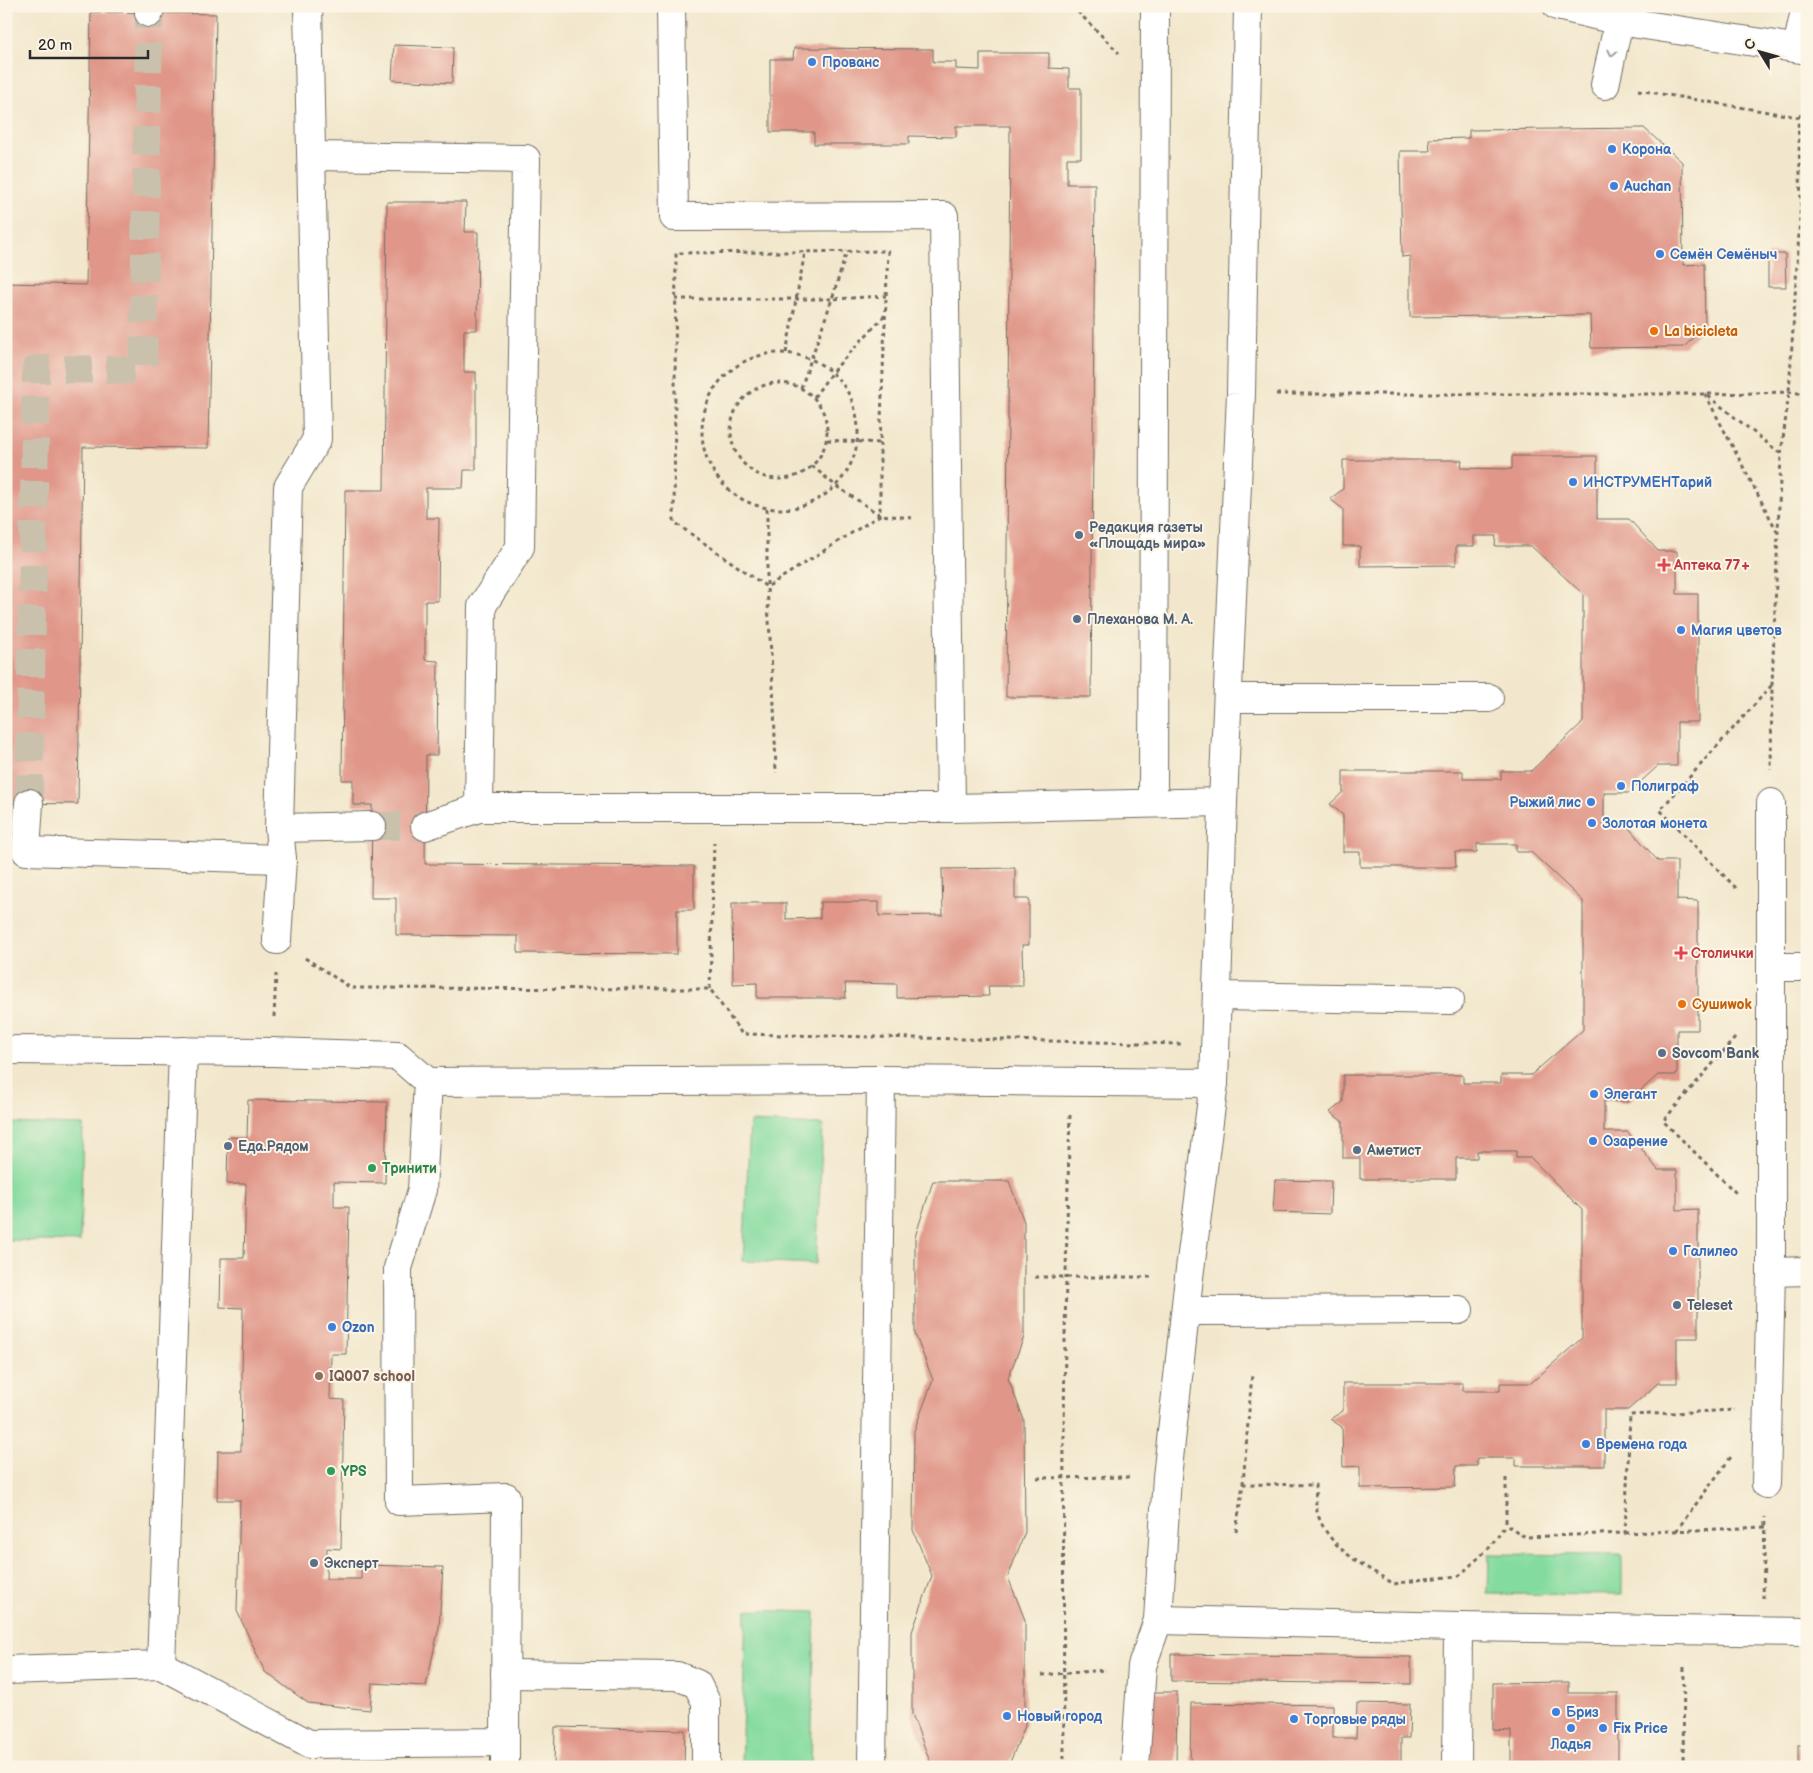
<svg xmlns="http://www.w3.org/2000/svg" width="1813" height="1773" viewBox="0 0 1813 1773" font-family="'Balsamiq Sans',sans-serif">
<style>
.green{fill:#84db9f;stroke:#588365}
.building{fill:#e09789}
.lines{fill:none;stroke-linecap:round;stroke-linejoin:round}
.minor-tunnel{stroke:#cac1ac;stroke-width:28;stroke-dasharray:28 14;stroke-linecap:butt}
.minor-casing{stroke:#716d63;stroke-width:30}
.path{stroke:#716d63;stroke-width:3;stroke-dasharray:4 4;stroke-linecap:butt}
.minor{stroke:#fff;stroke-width:28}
.oneway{stroke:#a0a0a0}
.shop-dot{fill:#3f7fe0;stroke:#fcf5e5;stroke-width:2}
.food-dot{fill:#e8710a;stroke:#fcf5e5;stroke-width:2}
.service-dot{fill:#5c6f8a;stroke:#fcf5e5;stroke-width:2}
.health-dot{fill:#e0444e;stroke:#fcf5e5;stroke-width:2}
.leisure-dot{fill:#2e9e5b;stroke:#fcf5e5;stroke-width:2}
.education-dot{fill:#8d6e63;stroke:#fcf5e5;stroke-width:2}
.labels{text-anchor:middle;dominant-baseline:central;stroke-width:4;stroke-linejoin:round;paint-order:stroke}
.shop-label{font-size:14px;font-weight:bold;fill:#366cbe;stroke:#fcf5e5;text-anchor:start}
.food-label{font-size:14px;font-weight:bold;fill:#c56008;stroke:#fcf5e5;text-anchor:start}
.service-label{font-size:14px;font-weight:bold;fill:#4e5e75;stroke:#fcf5e5;text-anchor:start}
.health-label{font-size:14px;font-weight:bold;fill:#be3a42;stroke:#fcf5e5;text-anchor:start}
.leisure-label{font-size:14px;font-weight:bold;fill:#27864d;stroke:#fcf5e5;text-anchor:start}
.education-label{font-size:14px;font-weight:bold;fill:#785e54;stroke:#fcf5e5;text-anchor:start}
</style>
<rect width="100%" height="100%" fill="#fcf5e5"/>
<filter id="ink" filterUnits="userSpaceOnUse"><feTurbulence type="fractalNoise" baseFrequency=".02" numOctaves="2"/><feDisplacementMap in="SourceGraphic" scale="10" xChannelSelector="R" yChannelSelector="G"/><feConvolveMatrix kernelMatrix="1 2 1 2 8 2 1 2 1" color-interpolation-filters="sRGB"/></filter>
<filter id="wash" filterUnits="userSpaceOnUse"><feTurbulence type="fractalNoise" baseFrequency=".0096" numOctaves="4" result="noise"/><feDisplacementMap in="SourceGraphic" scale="20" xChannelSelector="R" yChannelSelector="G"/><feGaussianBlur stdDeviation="1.12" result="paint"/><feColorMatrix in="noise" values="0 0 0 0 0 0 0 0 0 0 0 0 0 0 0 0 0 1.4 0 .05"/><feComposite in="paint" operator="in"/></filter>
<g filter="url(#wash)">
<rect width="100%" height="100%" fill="#f2e7cc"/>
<g class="green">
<polygon points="750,1122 823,1125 816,1264 743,1261"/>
<polygon points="6,1123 83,1125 80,1242 6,1240"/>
<polygon points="1489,1554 1622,1555 1622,1595 1488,1594"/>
<polygon points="746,1610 815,1612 811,1767 741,1767"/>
</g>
<g id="blocks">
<g class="building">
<polygon points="91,12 216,14 208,448 83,447 78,804 6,803 6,283 86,285"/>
<polygon points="394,45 453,47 452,83 392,80"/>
<polygon points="794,48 933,49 933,62 956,62 956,69 980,70 980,53 1049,53 1049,68 1069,69 1069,88 1081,88 1081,158 1067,158 1067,184 1095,184 1091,697 1006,697 1010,126 956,126 956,137 909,136 909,144 814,144 814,132 770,132 770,59 793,59"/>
<polygon points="1644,128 1682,162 1683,265 1704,264 1705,326 1684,347 1591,348 1590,315 1410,317 1410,256 1402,257 1400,151 1430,151 1429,139 1469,138 1469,130"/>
<polygon points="387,202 466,202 465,232 478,232 477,330 464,330 464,372 476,372 476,470 464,470 463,488 426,488 426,518 439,518 438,601 425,601 425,660 438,661 437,755 426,755 425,864 694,866 694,910 677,910 677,954 518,953 518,936 396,935 396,898 371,898 372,805 353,805 353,780 342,780 345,490 384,490"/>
<polygon points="1768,254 1785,254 1786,287 1768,287"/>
<polygon points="1512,456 1597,456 1597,519 1629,519 1658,551 1677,551 1677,594 1698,594 1698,722 1677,722 1677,766 1658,766 1628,793 1604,793 1604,827 1628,827 1658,861 1677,861 1677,900 1698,901 1698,1030 1677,1030 1677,1075 1658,1075 1628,1102 1604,1101 1604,1132 1628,1132 1658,1170 1677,1170 1677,1210 1698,1209 1698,1338 1677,1338 1677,1383 1658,1383 1628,1410 1604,1410 1604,1466 1516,1466 1516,1458 1477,1458 1477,1466 1456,1466 1455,1487 1360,1488 1360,1466 1343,1467 1342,1427 1330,1419 1343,1411 1343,1383 1463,1383 1463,1391 1500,1391 1500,1383 1531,1383 1582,1338 1582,1210 1531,1158 1516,1158 1516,1151 1477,1151 1477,1158 1456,1158 1456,1179 1360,1179 1360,1158 1343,1158 1343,1122 1330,1112 1343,1102 1343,1075 1463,1075 1463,1083 1501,1083 1501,1075 1531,1075 1583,1030 1583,901 1531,852 1516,852 1516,844 1477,844 1477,852 1455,852 1456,867 1360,867 1360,852 1343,852 1343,815 1330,804 1343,792 1343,771 1463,771 1463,779 1501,779 1501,771 1531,771 1583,722 1583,594 1531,546 1495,546 1496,536 1474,536 1474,546 1456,546 1456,565 1360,566 1360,546 1343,546 1343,509 1330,499 1343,489 1343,460 1462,460 1461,468 1512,469"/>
<polygon points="1015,868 1015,899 1029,899 1029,945 1022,945 1023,986 988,986 989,996 897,998 897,984 845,983 846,998 757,998 757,983 733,984 732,903 786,903 786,919 820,918 820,902 879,902 879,916 943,915 942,869"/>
<polygon points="248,1100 387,1102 385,1183 334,1182 334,1207 349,1207 346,1354 331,1354 330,1399 344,1400 341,1549 327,1548 326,1579 361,1579 361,1565 443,1567 439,1627 426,1686 372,1683 370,1710 308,1703 265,1672 237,1611 240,1500 217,1500 218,1451 241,1451 243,1308 220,1307 221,1258 244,1258 246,1184 227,1184 228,1137 247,1138"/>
<polygon points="1275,1180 1331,1181 1330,1214 1273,1212"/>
<polygon points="933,1181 1009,1181 1024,1222 1024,1337 1008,1378 1024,1420 1025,1532 1008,1577 1025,1620 1025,1726 1008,1767 932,1767 912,1714 912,1632 932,1576 913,1530 914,1431 933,1380 915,1334 915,1237"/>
<polygon points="1171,1654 1411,1657 1411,1684 1171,1681"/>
<polygon points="1569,1682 1569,1693 1618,1693 1618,1767 1511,1767 1511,1731 1493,1730 1493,1683"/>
<polygon points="1149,1692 1177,1692 1176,1767 1148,1767"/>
<polygon points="1191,1703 1333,1705 1333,1738 1356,1738 1357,1703 1410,1704 1409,1738 1401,1738 1401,1767 1190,1767"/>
<polygon points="555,1727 685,1730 684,1767 554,1767"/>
<rect x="1798" y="1745" width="9" height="22"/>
</g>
</g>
</g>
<g filter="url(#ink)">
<use href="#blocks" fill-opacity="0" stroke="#716d63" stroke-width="1"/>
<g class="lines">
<g class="minor-tunnel">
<polyline points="29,803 36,369 143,370 149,13"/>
<polyline points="372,826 425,826"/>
</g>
<defs>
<g id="minor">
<polyline points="671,6 674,217 944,216 951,808"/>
<polyline points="1557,6 1619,21 1807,50"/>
<polyline points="149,13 149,6"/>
<polyline points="1797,48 1806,6"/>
<polyline points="1605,85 1619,21"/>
<polyline points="312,156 526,159 520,547 482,606 479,808"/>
<polyline points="1228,698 1489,698"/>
<polyline points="1153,802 1155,6"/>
<polyline points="29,803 26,851 282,859"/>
<polyline points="1771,803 1771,1272"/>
<polyline points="425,826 479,808 951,808 1223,802"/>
<polyline points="279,828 372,826"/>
<polyline points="277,940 282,859 279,828 288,487 317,439 308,6"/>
<polyline points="1771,967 1807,967"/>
<polyline points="1217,996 1450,1000"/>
<polyline points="6,1050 273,1052 398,1056 428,1082 881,1080 1214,1083"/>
<polyline points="1186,1311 1459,1310"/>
<polyline points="1766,1484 1771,1272 1807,1271"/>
<polyline points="1158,1620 1458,1627 1807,1632"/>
<polyline points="161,1665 309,1744 505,1742 506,1497 399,1501 398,1268 422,1190 428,1082"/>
<polyline points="6,1670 161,1665 183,1051"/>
<polyline points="505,1674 677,1676 697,1684 706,1702 706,1767"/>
<polyline points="505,1767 505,1742"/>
<polyline points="872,1767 881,1080"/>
<polyline points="1135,1767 1142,1666 1158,1620 1167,1477 1189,1277 1214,1083 1223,802 1241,394 1248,6"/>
<polyline points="1457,1767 1458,1627"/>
</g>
</defs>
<use href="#minor" class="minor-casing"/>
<g class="path">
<polyline points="1072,6 1119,53"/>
<polyline points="1638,90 1798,117 1801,201 1789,392 1781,455 1772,685 1771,770"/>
<polyline points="1798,117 1807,111"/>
<polygon points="888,251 880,443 880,515 767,587 674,522 676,253"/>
<polyline points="675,299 832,299 886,296"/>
<circle cx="780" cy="431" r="78"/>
<polyline points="786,353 805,252"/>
<circle cx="779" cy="431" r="48"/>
<polyline points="801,388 832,299 847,251"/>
<polyline points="1276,394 1718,394 1789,392 1807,394"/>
<polyline points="1705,394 1779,535"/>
<polyline points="1708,396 1781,454"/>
<polyline points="814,397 832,372 885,315"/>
<polyline points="827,440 880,443"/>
<polyline points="812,466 836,486 880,515 913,518"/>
<polyline points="767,509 767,587 774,704 776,773"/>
<polyline points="1736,888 1660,810 1772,685"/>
<polyline points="305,958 351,988 710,989 742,1034 1182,1044"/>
<polyline points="710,989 714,842"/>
<polyline points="274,1017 276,974"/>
<polyline points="1735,1038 1663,1121 1737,1194"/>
<polyline points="1035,1277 1154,1277"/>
<polyline points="1037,1478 1132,1477"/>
<polyline points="1506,1478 1506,1524 1525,1537 1625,1533 1630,1415 1735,1410"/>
<polyline points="1243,1484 1252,1374"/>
<polyline points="1676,1531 1731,1457"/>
<path d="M1236,1532L1243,1484L1315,1485C1316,1494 1315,1506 1318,1515C1330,1550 1365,1566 1394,1584L1424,1579L1459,1576L1490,1547L1506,1524"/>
<polyline points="1625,1533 1765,1527"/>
<polyline points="1763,1598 1765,1517"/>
<polyline points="1042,1675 1106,1670"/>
<path d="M1064,1767C1063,1549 1063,1332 1070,1115"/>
<polyline points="1683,1767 1684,1665"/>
</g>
<use href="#minor" class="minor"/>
</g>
<defs><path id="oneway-chevron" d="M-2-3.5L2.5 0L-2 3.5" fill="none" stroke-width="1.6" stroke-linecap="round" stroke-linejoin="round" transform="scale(1.25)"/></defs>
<use class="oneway" href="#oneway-chevron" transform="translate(1612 53) rotate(102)"/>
</g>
<g class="shop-dot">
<circle cx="812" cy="62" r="5"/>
<circle cx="1612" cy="149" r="5"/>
<circle cx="1614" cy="186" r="5"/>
<circle cx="1660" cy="254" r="5"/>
<circle cx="1573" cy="482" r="5"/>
<circle cx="1681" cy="630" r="5"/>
<circle cx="1621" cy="786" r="5"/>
<circle cx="1591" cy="802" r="5"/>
<circle cx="1592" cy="823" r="5"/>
<circle cx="1594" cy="1094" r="5"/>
<circle cx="1593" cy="1141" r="5"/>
<circle cx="1673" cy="1251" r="5"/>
<circle cx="332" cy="1327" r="5"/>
<circle cx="1586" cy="1444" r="5"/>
<circle cx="1556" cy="1712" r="5"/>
<circle cx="1007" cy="1716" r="5"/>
<circle cx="1294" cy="1719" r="5"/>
<circle cx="1571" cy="1728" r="5"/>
<circle cx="1603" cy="1728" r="5"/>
</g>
<g class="food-dot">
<circle cx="1654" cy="331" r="5"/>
<circle cx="1682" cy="1004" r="5"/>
</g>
<g class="service-dot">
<circle cx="1079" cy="535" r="5"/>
<circle cx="1077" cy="619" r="5"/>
<circle cx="1662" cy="1053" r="5"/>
<circle cx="228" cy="1146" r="5"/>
<circle cx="1357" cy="1150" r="5"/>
<circle cx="1677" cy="1305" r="5"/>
<circle cx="314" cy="1563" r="5"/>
</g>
<g class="health-dot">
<path d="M1661.5 557.5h5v5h5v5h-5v5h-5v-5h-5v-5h5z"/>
<path d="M1678.5 945.5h5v5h5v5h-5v5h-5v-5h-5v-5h5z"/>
</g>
<g class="leisure-dot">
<circle cx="372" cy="1168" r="5"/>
<circle cx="331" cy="1471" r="5"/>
</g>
<circle class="education-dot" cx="319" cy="1376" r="5"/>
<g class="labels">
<g class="shop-label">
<text x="822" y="62">Прованс</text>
<text x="1622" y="149">Корона</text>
<text x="1624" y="186">Auchan</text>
<text x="1670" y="254">Семён Семёныч</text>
<text x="1583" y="482">ИНСТРУМЕНТарий</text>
<text x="1691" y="630">Магия цветов</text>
<text x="1631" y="786">Полиграф</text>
<text x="1581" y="802" text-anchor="end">Рыжий лис</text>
<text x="1602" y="823">Золотая монета</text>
<text x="1604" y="1094">Элегант</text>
<text x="1603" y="1141">Озарение</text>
<text x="1683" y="1251">Галилео</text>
<text x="342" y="1327">Ozon</text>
<text x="1596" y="1444">Времена года</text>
<text x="1566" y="1712">Бриз</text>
<text x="1017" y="1716">Новый город</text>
<text x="1304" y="1719">Торговые ряды</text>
<text x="1613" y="1728">Fix Price</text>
<text x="1571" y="1744" text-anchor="middle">Ладья</text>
</g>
<g class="food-label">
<text x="1664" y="331">La bicicleta</text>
<text x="1692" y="1004">Сушиwok</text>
</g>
<g class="service-label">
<text x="1089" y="527">Редакция газеты<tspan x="1089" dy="16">«Площадь мира»</tspan></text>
<text x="1087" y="619">Плеханова М. А.</text>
<text x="1672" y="1053">Sovcom Bank</text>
<text x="238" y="1146">Еда.Рядом</text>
<text x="1367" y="1150">Аметист</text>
<text x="1687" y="1305">Teleset</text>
<text x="324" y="1563">Эксперт</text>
</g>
<g class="health-label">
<text x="1674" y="565">Аптека 77+</text>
<text x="1691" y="953">Столички</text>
</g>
<g class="leisure-label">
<text x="382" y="1168">Тринити</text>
<text x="341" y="1471">YPS</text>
</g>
<g class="education-label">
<text x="329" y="1376">IQ007 school</text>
</g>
</g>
<rect width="1813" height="1773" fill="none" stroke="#fcf5e5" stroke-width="25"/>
<g transform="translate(1760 52) rotate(307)" stroke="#fcf5e5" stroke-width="4" paint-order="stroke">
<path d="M0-4L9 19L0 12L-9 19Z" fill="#2b2b2b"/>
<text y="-8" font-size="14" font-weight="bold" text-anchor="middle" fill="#2b2b2b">С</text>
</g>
<path d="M30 50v8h118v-8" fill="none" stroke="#2b2b2b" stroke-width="2.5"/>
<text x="38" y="50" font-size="15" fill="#2b2b2b" stroke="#fcf5e5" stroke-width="4" paint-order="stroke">20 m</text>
</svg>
